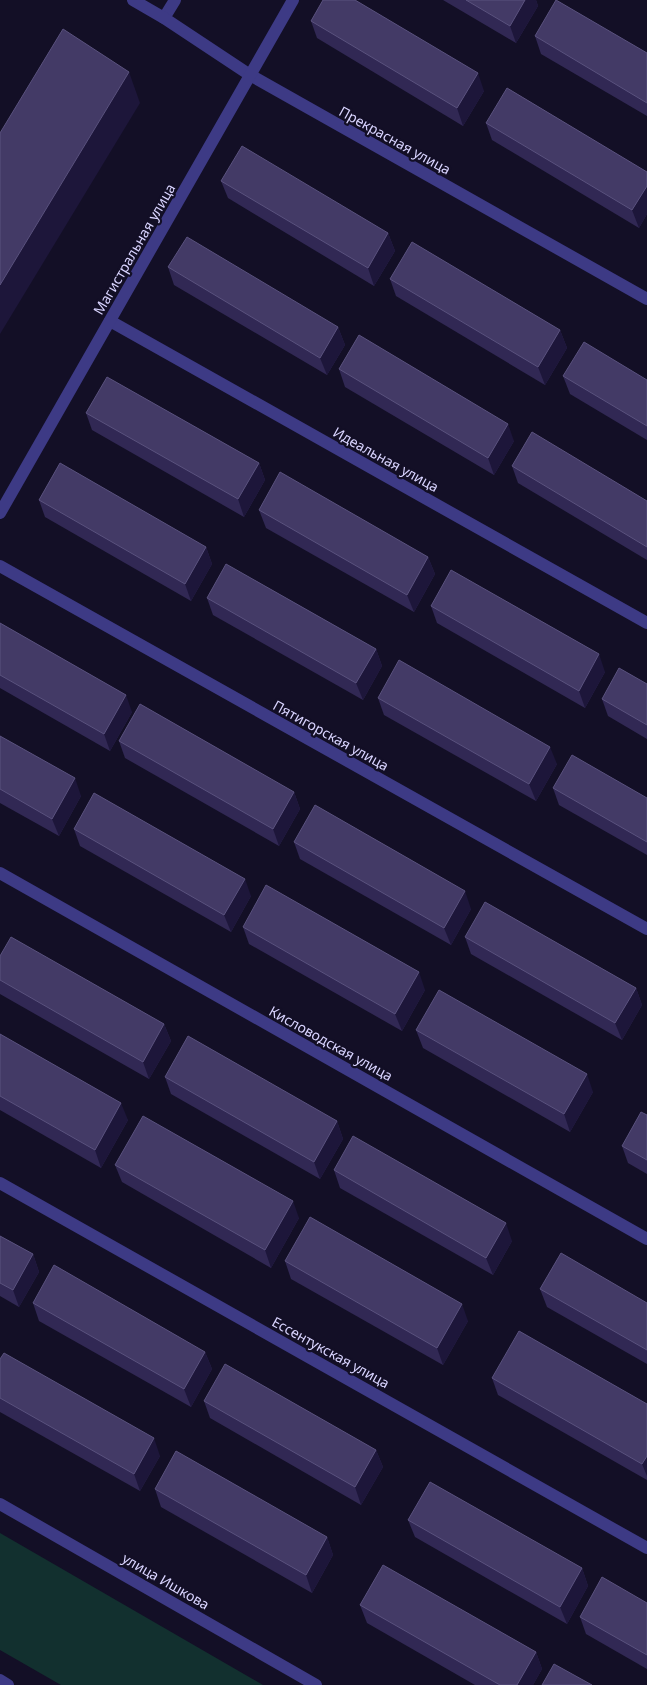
<svg xmlns="http://www.w3.org/2000/svg" width="647" height="1685" viewBox="0 0 647 1685" font-family="'Noto Sans',sans-serif">
<style>
.green{fill:#12302f}
.lines{fill:none;stroke-linecap:round;stroke-linejoin:round}
.lane{stroke:#3d3a85;stroke-width:12}
.street{stroke:#3d3a85;stroke-width:12}
.wall{fill:#312854}
.shaded-wall{fill:#1d163a}
.building{fill:#433a66;stroke:#5a527e}
.labels{text-anchor:middle;dominant-baseline:central;stroke-width:4.5;stroke-linejoin:round;paint-order:stroke}
.street-label{font-size:14px;fill:#d9d4ff;stroke:#130f26}
</style>
<rect width="100%" height="100%" fill="#130f26"/>
<polygon class="green" points="0,1533 263,1685 61,1685 0,1650"/>
<g class="lines">
<polyline class="lane" points="164,18 175,0"/>
<g class="street">
<polyline points="133,0 164,18 250,75 647,299"/>
<polyline points="110,321 647,623"/>
<polyline points="0,513 293,0"/>
<polyline points="0,566 647,929"/>
<polyline points="0,873 647,1239"/>
<polyline points="0,1183 647,1548"/>
<polyline points="0,1504 316,1685"/>
<polyline points="0,1680 8,1685"/>
</g>
</g>
<g class="wall">
<polygon points="443,0 536,0 538,6 516,43"/>
<polygon points="311,21 484,91 463,126 317,38"/>
<polygon points="535,36 647,53 647,116 541,54"/>
<polygon points="486,123 647,172 647,214 639,228 492,140"/>
<polygon points="221,181 388,233 395,251 374,286 228,198"/>
<polygon points="168,267 338,327 345,345 327,375 174,285"/>
<polygon points="390,279 560,330 567,348 545,385 396,296"/>
<polygon points="339,369 514,441 494,475 345,387"/>
<polygon points="563,376 647,380 647,440 570,394"/>
<polygon points="86,413 259,463 265,480 244,517 92,430"/>
<polygon points="512,466 647,501 647,560 518,483"/>
<polygon points="39,500 206,547 212,564 191,601 45,517"/>
<polygon points="259,510 428,557 435,574 414,612 266,528"/>
<polygon points="207,598 376,649 382,666 363,700 213,615"/>
<polygon points="431,606 605,672 585,708 437,623"/>
<polygon points="0,623 132,712 110,751 0,688"/>
<polygon points="647,684 647,739 608,716 602,699"/>
<polygon points="378,698 557,764 536,801 384,715"/>
<polygon points="0,736 81,796 59,836 0,803"/>
<polygon points="119,741 294,792 300,809 279,846 125,758"/>
<polygon points="553,788 647,798 647,855 559,805"/>
<polygon points="74,829 251,896 231,932 80,846"/>
<polygon points="294,842 471,909 451,945 300,859"/>
<polygon points="243,927 425,990 402,1031 249,944"/>
<polygon points="465,937 636,988 642,1005 622,1040 471,954"/>
<polygon points="0,956 164,1024 171,1041 149,1079 0,994"/>
<polygon points="416,1030 593,1092 570,1132 423,1048"/>
<polygon points="0,1034 128,1120 101,1168 0,1110"/>
<polygon points="165,1077 337,1121 343,1139 320,1179 171,1094"/>
<polygon points="647,1115 647,1174 628,1163 622,1146"/>
<polygon points="115,1165 299,1218 271,1268 122,1182"/>
<polygon points="334,1170 512,1241 493,1275 340,1188"/>
<polygon points="0,1236 33,1254 39,1272 19,1307 0,1296"/>
<polygon points="285,1261 468,1321 443,1365 291,1279"/>
<polygon points="540,1289 647,1303 647,1364 547,1307"/>
<polygon points="33,1303 205,1352 212,1369 191,1407 39,1321"/>
<polygon points="0,1359 160,1456 140,1491 0,1412"/>
<polygon points="492,1378 647,1404 647,1480 498,1395"/>
<polygon points="204,1401 376,1450 383,1467 361,1505 210,1418"/>
<polygon points="155,1489 327,1537 333,1555 312,1593 161,1507"/>
<polygon points="408,1520 582,1568 588,1586 567,1624 415,1537"/>
<polygon points="647,1603 647,1669 586,1634 580,1617"/>
<polygon points="360,1605 536,1652 542,1669 533,1685 475,1685 367,1623"/>
</g>
<g class="shaded-wall">
<polygon points="525,0 536,0 538,6 516,43 510,26"/>
<polygon points="129,72 140,103 0,334 0,285"/>
<polygon points="478,73 484,91 463,126 457,108"/>
<polygon points="647,186 647,214 639,228 632,210"/>
<polygon points="388,233 395,251 374,286 368,268"/>
<polygon points="338,327 345,345 327,375 320,358"/>
<polygon points="560,330 567,348 545,385 538,367"/>
<polygon points="508,424 514,441 494,475 488,458"/>
<polygon points="259,463 265,480 244,517 238,499"/>
<polygon points="206,547 212,564 191,601 185,584"/>
<polygon points="428,557 435,574 414,612 407,595"/>
<polygon points="376,649 382,666 363,700 356,683"/>
<polygon points="599,654 605,672 585,708 579,691"/>
<polygon points="126,695 132,712 110,751 104,734"/>
<polygon points="550,747 557,764 536,801 529,784"/>
<polygon points="75,778 81,796 59,836 52,819"/>
<polygon points="294,792 300,809 279,846 273,829"/>
<polygon points="245,879 251,896 231,932 224,915"/>
<polygon points="465,891 471,909 451,945 444,928"/>
<polygon points="419,972 425,990 402,1031 395,1014"/>
<polygon points="636,988 642,1005 622,1040 615,1023"/>
<polygon points="164,1024 171,1041 149,1079 143,1062"/>
<polygon points="587,1074 593,1092 570,1132 564,1114"/>
<polygon points="121,1103 128,1120 101,1168 95,1150"/>
<polygon points="337,1121 343,1139 320,1179 314,1162"/>
<polygon points="293,1201 299,1218 271,1268 265,1250"/>
<polygon points="506,1223 512,1241 493,1275 486,1258"/>
<polygon points="33,1254 39,1272 19,1307 13,1290"/>
<polygon points="462,1304 468,1321 443,1365 437,1348"/>
<polygon points="205,1352 212,1369 191,1407 184,1389"/>
<polygon points="154,1438 160,1456 140,1491 134,1474"/>
<polygon points="376,1450 383,1467 361,1505 355,1487"/>
<polygon points="647,1456 647,1476 642,1464"/>
<polygon points="327,1537 333,1555 312,1593 306,1575"/>
<polygon points="582,1568 588,1586 567,1624 560,1607"/>
<polygon points="536,1652 542,1669 533,1685 517,1685"/>
</g>
<g class="building">
<polygon points="323,0 355,0 478,73 457,108 311,21"/>
<polygon points="466,0 525,0 510,26"/>
<polygon points="556,0 647,53 647,103 535,36"/>
<polygon points="63,29 129,72 0,285 0,133"/>
<polygon points="507,88 647,172 647,186 632,210 486,123"/>
<polygon points="242,146 388,233 368,268 221,181"/>
<polygon points="187,237 338,327 320,358 168,267"/>
<polygon points="412,242 560,330 538,367 390,279"/>
<polygon points="359,335 508,424 488,458 339,369"/>
<polygon points="584,342 647,380 647,426 563,376"/>
<polygon points="107,377 259,463 238,499 86,413"/>
<polygon points="532,432 647,501 647,547 512,466"/>
<polygon points="60,463 206,547 185,584 39,500"/>
<polygon points="280,472 428,557 407,595 259,510"/>
<polygon points="226,564 376,649 356,683 207,598"/>
<polygon points="451,570 599,654 579,691 431,606"/>
<polygon points="0,623 126,695 104,734 0,675"/>
<polygon points="399,660 550,747 529,784 378,698"/>
<polygon points="619,668 647,684 647,725 602,699"/>
<polygon points="140,704 294,792 273,829 119,741"/>
<polygon points="0,736 75,778 52,819 0,789"/>
<polygon points="572,755 647,798 647,842 553,788"/>
<polygon points="94,793 245,879 224,915 74,829"/>
<polygon points="315,805 465,891 444,928 294,842"/>
<polygon points="266,885 419,972 395,1014 243,927"/>
<polygon points="485,902 636,988 615,1023 465,937"/>
<polygon points="11,937 164,1024 143,1062 0,980 0,956"/>
<polygon points="439,990 587,1074 564,1114 416,1030"/>
<polygon points="0,1034 121,1103 95,1150 0,1096"/>
<polygon points="188,1036 337,1121 314,1162 165,1077"/>
<polygon points="641,1112 647,1115 647,1160 622,1146"/>
<polygon points="143,1116 293,1201 265,1250 115,1165"/>
<polygon points="353,1136 506,1223 486,1258 334,1170"/>
<polygon points="310,1217 462,1304 437,1348 285,1261"/>
<polygon points="0,1236 33,1254 13,1290 0,1283"/>
<polygon points="561,1253 647,1303 647,1350 540,1289"/>
<polygon points="54,1265 205,1352 184,1389 33,1303"/>
<polygon points="519,1331 647,1404 647,1456 642,1464 492,1378"/>
<polygon points="4,1353 154,1438 134,1474 0,1398 0,1359"/>
<polygon points="225,1364 376,1450 355,1487 204,1401"/>
<polygon points="176,1451 327,1537 306,1575 155,1489"/>
<polygon points="430,1482 582,1568 560,1607 408,1520"/>
<polygon points="383,1565 536,1652 517,1685 500,1685 360,1605"/>
<polygon points="602,1577 647,1603 647,1655 580,1617"/>
<polygon points="554,1664 592,1685 542,1685"/>
</g>
<g class="labels">
<g class="street-label">
<text transform="translate(395 140) rotate(29)">Прекрасная улица</text>
<text transform="translate(134 249) rotate(-60)">Магистральная улица</text>
<text transform="translate(386 459) rotate(29)">Идеальная улица</text>
<text transform="translate(331 735) rotate(29)">Пятигорская улица</text>
<text transform="translate(331 1043) rotate(29)">Кисловодская улица</text>
<text transform="translate(331 1352) rotate(29)">Ессентукская улица</text>
<text transform="translate(166 1581) rotate(30)">улица Ишкова</text>
</g>
</g>
</svg>
